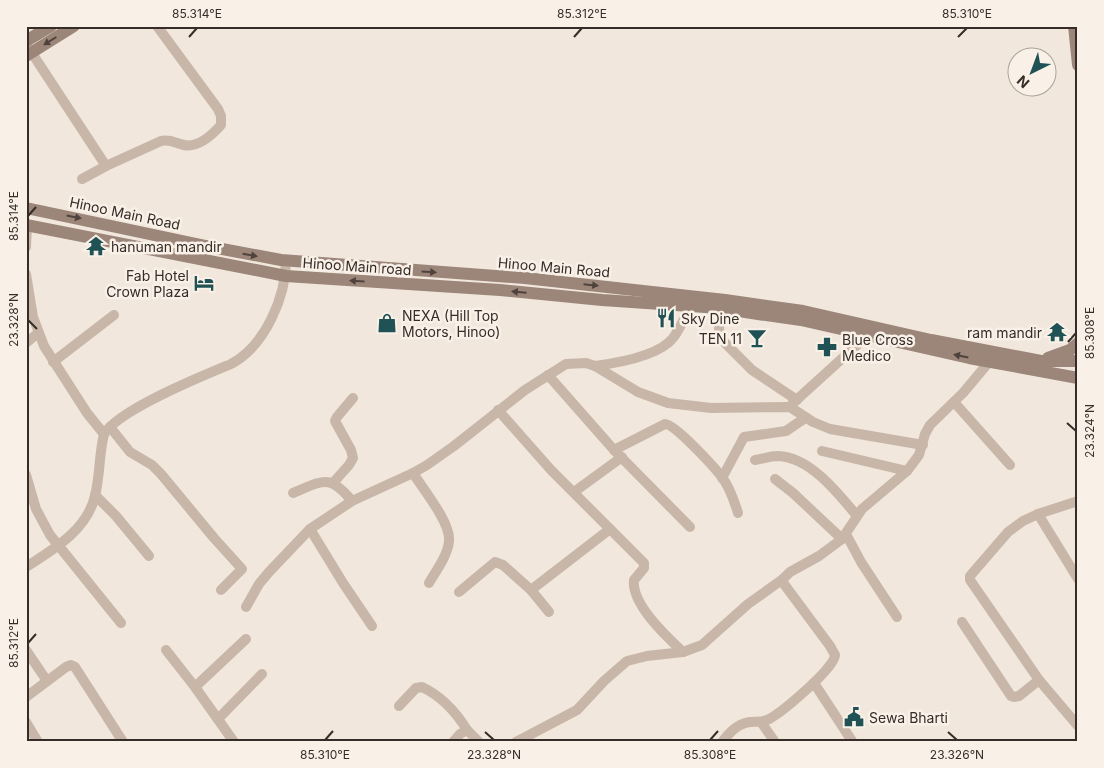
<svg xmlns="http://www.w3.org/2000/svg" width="1104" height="768" viewBox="0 0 1104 768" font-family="Inter,sans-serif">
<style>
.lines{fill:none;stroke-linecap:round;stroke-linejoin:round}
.street{stroke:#c8b7a9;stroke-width:10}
.secondary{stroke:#9c867a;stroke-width:12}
.oneway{fill:#50423c}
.ticks{fill:none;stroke:#362c28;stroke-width:2}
.labels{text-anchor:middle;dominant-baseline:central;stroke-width:5;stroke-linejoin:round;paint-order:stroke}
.street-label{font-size:14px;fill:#362c28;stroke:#f9f1e8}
.poi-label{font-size:14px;fill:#362c28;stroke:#f9f1e8;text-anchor:start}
.neatline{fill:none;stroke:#362c28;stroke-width:2}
.ticks-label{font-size:12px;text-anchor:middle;fill:#362c28}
</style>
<rect width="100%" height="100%" fill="#f1e7dc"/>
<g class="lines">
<g class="street">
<polyline points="26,44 106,166"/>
<path d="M82,179L106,166L161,141C170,139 175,143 184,145C198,148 213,134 221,125V116L218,109L157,26"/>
<polyline points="26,247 27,225"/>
<polyline points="26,274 33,317 44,346 87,413 104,434"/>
<polyline points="720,308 719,332 724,342 752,370 797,400"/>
<polyline points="26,343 38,333"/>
<polyline points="53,362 114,315"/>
<path d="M595,366C617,363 659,356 673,338C680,329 685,317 690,307"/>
<polyline points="548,375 614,450 690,527"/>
<polyline points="954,402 1010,465"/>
<polyline points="792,404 868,335"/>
<path d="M498,410L551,470L644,563V568L634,580C631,604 667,637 683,652"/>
<polyline points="110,427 130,452 152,465 161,474 214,538 242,569 221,590"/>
<path d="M614,450L665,424C675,424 714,467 722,477C730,488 734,500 738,513"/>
<polyline points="822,451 907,471"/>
<path d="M755,460C762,459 770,456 778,456C810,457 838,493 857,516"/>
<path d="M413,473C423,489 451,523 449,541C448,555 436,571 429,583"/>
<polyline points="26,475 36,509 50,535 121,623"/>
<polyline points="722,478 744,437 786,431 805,418"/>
<polyline points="775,479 793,493 842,539"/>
<polyline points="333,483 349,465 353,458 351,450 335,421 337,417 353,398"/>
<polyline points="574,492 622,457"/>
<path d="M293,493C323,481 329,473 352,501"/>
<polyline points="95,495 116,516 149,556"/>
<polyline points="1038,514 1078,579"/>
<polyline points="310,529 343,583 372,626"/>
<polyline points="846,534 861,562 897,617"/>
<path d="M26,567C54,549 87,530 95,496C100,476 99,454 104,434C120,409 202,376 231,364C265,346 286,297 286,260"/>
<polyline points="459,592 495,562 503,565 531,590"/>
<polyline points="246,607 259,584 269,572 310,529 352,501 413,473 427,465 454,446 525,390 566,364 586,363 595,366 638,392 668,403 711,408 790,407 813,422 830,429 923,445"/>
<polyline points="549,612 531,590 610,529"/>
<polyline points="962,622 1011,696 1014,697 1019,696 1039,680 970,580 970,576 1008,532 1023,521 1038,514 1078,501"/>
<polyline points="26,650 47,681"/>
<polyline points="166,650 195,687 234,742"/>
<polyline points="1039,680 1078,726"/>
<polyline points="814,683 852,741"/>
<polyline points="195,687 246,639"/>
<polyline points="26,697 66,667 71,665 75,667 123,742"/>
<path d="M399,706L416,688L422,687C441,696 456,712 467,730"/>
<polyline points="218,719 262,674"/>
<polyline points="26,722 38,742"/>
<polyline points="761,722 775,742"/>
<polyline points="453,742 460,734 467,730 479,742"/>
<polyline points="516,742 577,710 604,681 627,661 647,656 683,652 702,645 748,604 783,579"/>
<path d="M722,742C730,732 737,724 750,722C756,721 763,723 769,719C781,713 835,668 835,655L830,646L784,584L783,579L790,572L819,556L842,539L862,509L907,471L919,455L925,434L930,425L963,393L989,362"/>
</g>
<g class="secondary">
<polyline points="1074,26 1078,65"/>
<polyline points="26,41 51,26"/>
<polyline points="26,56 74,26"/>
<polyline points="26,208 206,246 281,260 525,278 725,300 803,311 931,340 1041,361 1078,361"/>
<polyline points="26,225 286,276 500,290 602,300 720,308 758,314 801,320 969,358 1078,378"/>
<polyline points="1048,358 1070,350 1078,343"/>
</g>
</g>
<defs><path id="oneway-solid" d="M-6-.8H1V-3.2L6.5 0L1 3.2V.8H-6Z" transform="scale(1.25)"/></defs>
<g class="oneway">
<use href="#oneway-solid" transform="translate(50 41) rotate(148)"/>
<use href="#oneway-solid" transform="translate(74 217) rotate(11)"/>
<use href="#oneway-solid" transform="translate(250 255) rotate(10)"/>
<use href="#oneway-solid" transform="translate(429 272) rotate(4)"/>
<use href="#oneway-solid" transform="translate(357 281) rotate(-176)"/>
<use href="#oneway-solid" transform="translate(591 285) rotate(6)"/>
<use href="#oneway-solid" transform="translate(519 292) rotate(-175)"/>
<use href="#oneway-solid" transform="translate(961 356) rotate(-168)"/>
</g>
<path class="ticks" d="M189,37L197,28M574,37L582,28M958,37L967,28M28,216L36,207M28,320L37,329M1068,342L1076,333M1067,423L1076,431M28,643L36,634M485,732L494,740M948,732L957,740M325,740L333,731M710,740L718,731"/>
<defs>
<symbol id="temple-bare" viewBox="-9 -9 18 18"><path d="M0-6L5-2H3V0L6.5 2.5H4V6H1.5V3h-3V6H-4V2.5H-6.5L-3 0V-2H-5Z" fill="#205255" stroke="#f9f1e8" stroke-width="2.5" paint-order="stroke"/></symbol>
<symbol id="hotel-bare" viewBox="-9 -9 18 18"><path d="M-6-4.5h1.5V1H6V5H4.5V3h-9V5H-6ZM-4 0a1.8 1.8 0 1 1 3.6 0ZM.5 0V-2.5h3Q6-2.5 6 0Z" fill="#205255" stroke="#f9f1e8" stroke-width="2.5" paint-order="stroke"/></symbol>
<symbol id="restaurant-bare" viewBox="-9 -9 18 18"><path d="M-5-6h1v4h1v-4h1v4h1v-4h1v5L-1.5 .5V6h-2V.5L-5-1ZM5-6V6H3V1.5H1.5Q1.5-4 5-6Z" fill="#205255" stroke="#f9f1e8" stroke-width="2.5" paint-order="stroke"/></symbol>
<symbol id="shop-bare" viewBox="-9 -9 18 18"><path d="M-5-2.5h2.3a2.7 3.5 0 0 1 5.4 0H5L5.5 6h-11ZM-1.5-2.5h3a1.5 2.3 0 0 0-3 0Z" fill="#205255" stroke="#f9f1e8" stroke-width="2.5" paint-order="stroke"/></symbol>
<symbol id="bar-bare" viewBox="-9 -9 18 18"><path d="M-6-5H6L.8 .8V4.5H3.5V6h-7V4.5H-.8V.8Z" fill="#205255" stroke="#f9f1e8" stroke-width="2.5" paint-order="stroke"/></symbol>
<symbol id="pharmacy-bare" viewBox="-9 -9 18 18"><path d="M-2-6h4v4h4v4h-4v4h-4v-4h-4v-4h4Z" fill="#205255" stroke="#f9f1e8" stroke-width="2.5" paint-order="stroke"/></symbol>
<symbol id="civic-bare" viewBox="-9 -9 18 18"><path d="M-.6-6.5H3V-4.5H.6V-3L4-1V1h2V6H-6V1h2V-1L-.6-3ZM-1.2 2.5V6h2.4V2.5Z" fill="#205255" stroke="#f9f1e8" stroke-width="2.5" paint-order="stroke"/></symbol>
</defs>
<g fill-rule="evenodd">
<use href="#temple-bare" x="82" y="232" width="28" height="28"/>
<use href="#hotel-bare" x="190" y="269" width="28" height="28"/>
<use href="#restaurant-bare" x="652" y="304" width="28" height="28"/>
<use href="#shop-bare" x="373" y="309" width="28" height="28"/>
<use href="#temple-bare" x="1043" y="318" width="28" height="28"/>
<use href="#bar-bare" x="743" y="324" width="28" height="28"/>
<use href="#pharmacy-bare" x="813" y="333" width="28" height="28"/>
<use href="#civic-bare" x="840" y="703" width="28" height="28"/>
</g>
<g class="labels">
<g class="street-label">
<text transform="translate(125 213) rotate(12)">Hinoo Main Road</text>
<text transform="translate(357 266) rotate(4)">Hinoo Main road</text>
<text transform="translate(554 267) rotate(5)">Hinoo Main Road</text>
</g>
<g class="poi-label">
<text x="111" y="246">hanuman mandir</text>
<text x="189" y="275" text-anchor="end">Fab Hotel<tspan x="189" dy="16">Crown Plaza</tspan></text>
<text x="402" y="315">NEXA (Hill Top<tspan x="402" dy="16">Motors, Hinoo)</tspan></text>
<text x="681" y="318">Sky Dine</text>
<text x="1042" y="332" text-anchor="end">ram mandir</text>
<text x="742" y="338" text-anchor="end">TEN 11</text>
<text x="842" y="339">Blue Cross<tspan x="842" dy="16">Medico</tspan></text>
<text x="869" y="717">Sewa Bharti</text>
</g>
</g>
<rect width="1104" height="768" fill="none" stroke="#f9f1e8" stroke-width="55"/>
<g transform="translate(1032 72) rotate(222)"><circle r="24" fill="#f9f1e8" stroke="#aba29b"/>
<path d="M0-4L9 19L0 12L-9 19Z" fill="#205255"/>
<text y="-8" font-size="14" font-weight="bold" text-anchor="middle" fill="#362c28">N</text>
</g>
<rect x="28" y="28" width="1048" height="712" class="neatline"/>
<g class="ticks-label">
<text x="197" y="18">85.314°E</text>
<text x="582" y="18">85.312°E</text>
<text x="967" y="18">85.310°E</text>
<text transform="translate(14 216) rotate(-90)" y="4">85.314°E</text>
<text transform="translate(14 320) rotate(-90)" y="4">23.328°N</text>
<text transform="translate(1090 333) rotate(-90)" y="4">85.308°E</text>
<text transform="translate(1090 431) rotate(-90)" y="4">23.324°N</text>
<text transform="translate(14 643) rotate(-90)" y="4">85.312°E</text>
<text x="325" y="759">85.310°E</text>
<text x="494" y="759">23.328°N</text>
<text x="710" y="759">85.308°E</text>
<text x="957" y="759">23.326°N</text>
</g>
</svg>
